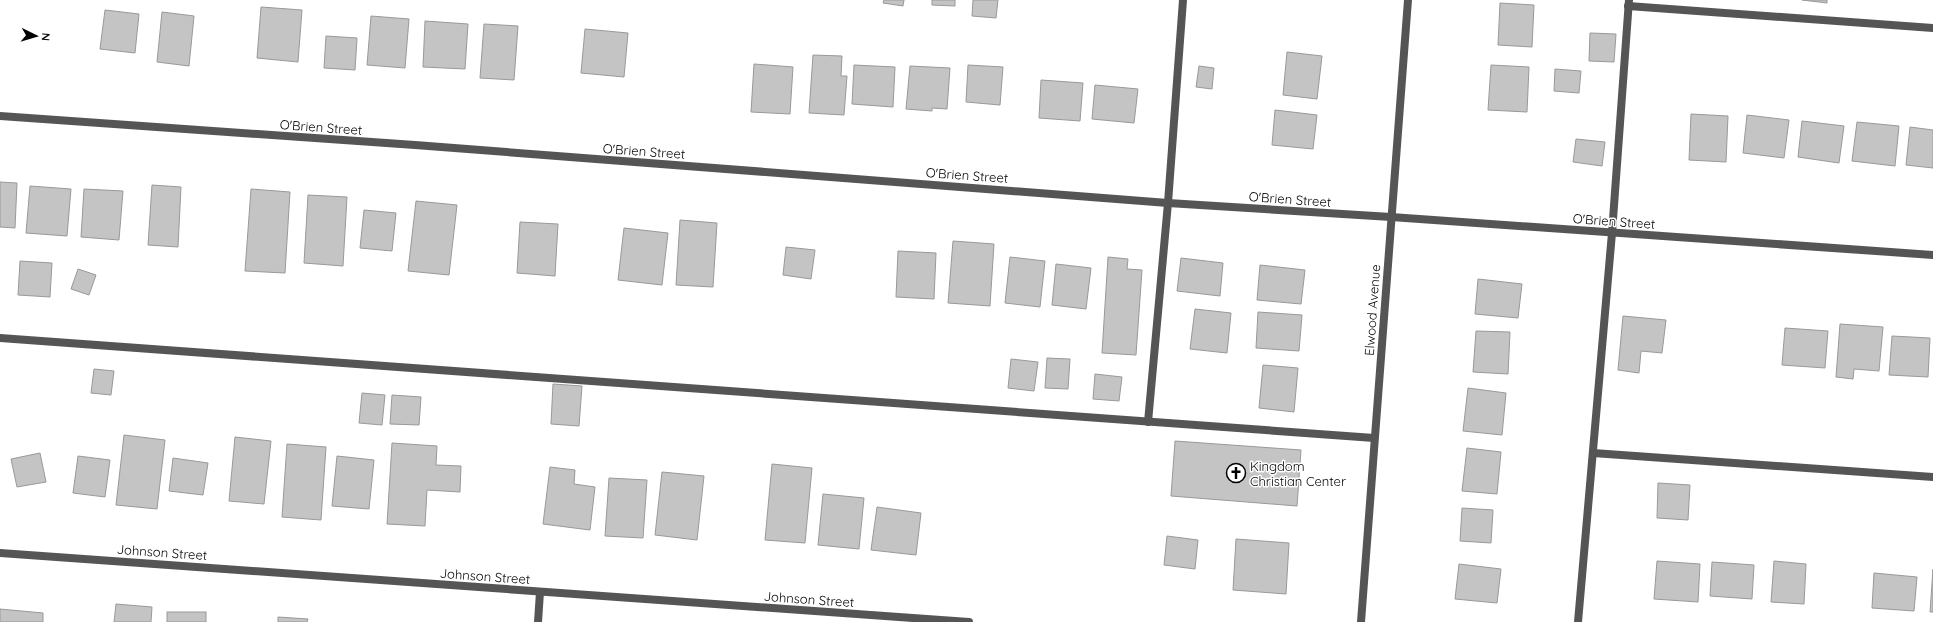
<svg xmlns="http://www.w3.org/2000/svg" width="1933" height="622" viewBox="0 0 1933 622" font-family="Quicksand,sans-serif">
<style>
.building{fill:#c4c4c4;stroke:#999}
.lines{fill:none;stroke-linecap:round;stroke-linejoin:round}
.service{stroke:#555;stroke-width:8}
.minor{stroke:#555;stroke-width:8}
.tertiary{stroke:#555;stroke-width:8}
.labels{text-anchor:middle;dominant-baseline:central;stroke-width:3;stroke-linejoin:round;paint-order:stroke}
.street-label{font-size:13px;fill:#000;stroke:#fff}
.poi-label{font-size:13px;fill:#000;stroke:#fff;text-anchor:start}
</style>
<rect width="100%" height="100%" fill="#fff"/>
<g class="building">
<polygon points="884,0 904,0 903,6 883,3"/>
<polygon points="932,0 955,0 955,6 932,5"/>
<polygon points="973,0 998,0 996,18 972,16"/>
<polygon points="1802,0 1827,0 1827,3"/>
<polygon points="1500,3 1534,5 1532,47 1498,45"/>
<polygon points="261,7 302,10 298,62 257,58"/>
<polygon points="105,10 139,14 135,53 100,49"/>
<polygon points="162,12 194,16 189,66 157,62"/>
<polygon points="371,16 409,19 405,68 367,65"/>
<polygon points="425,21 468,24 465,69 423,67"/>
<polygon points="484,24 518,26 514,80 480,78"/>
<polygon points="585,29 628,33 624,77 581,73"/>
<polygon points="1590,33 1616,34 1614,62 1589,61"/>
<polygon points="326,36 357,38 355,70 324,68"/>
<polygon points="1287,52 1322,56 1317,99 1283,95"/>
<polygon points="813,55 842,56 841,76 847,76 844,115 809,113"/>
<polygon points="754,64 793,67 790,114 751,112"/>
<polygon points="854,65 895,67 893,107 852,104"/>
<polygon points="968,65 1003,67 1000,105 966,102"/>
<polygon points="1491,65 1529,67 1527,112 1488,110"/>
<polygon points="910,66 950,68 947,109 932,108 932,111 906,109"/>
<polygon points="1199,66 1214,68 1212,89 1196,87"/>
<polygon points="1555,69 1581,71 1579,93 1554,91"/>
<polygon points="1041,80 1083,83 1080,121 1039,118"/>
<polygon points="1095,85 1138,89 1134,123 1092,119"/>
<polygon points="1275,110 1317,115 1313,149 1272,145"/>
<polygon points="1691,114 1728,116 1726,162 1689,160"/>
<polygon points="1747,115 1789,120 1784,158 1743,153"/>
<polygon points="1802,121 1844,126 1839,163 1798,157"/>
<polygon points="1857,122 1899,126 1895,166 1852,161"/>
<polygon points="1910,127 1933,130 1933,168 1906,165"/>
<polygon points="1576,139 1605,142 1602,166 1573,162"/>
<polygon points="0,182 17,183 15,228 0,227"/>
<polygon points="152,185 181,187 178,247 148,245"/>
<polygon points="30,186 71,189 67,236 26,233"/>
<polygon points="84,189 123,191 119,240 81,237"/>
<polygon points="251,189 290,192 285,273 245,271"/>
<polygon points="308,195 347,197 343,266 304,263"/>
<polygon points="416,201 457,205 449,275 408,271"/>
<polygon points="364,210 396,213 392,251 360,248"/>
<polygon points="680,220 717,223 713,287 676,285"/>
<polygon points="520,222 558,224 555,276 517,273"/>
<polygon points="624,228 668,233 662,285 618,280"/>
<polygon points="953,241 994,244 990,306 948,303"/>
<polygon points="786,247 815,250 811,279 783,275"/>
<polygon points="898,251 936,253 934,299 896,297"/>
<polygon points="1010,257 1045,261 1040,307 1005,303"/>
<polygon points="1108,257 1128,259 1127,269 1142,270 1136,355 1102,353"/>
<polygon points="1181,258 1223,263 1220,296 1177,291"/>
<polygon points="20,261 52,263 50,297 18,295"/>
<polygon points="1056,264 1091,268 1086,309 1052,305"/>
<polygon points="1260,265 1305,270 1301,304 1257,300"/>
<polygon points="78,269 96,275 89,295 71,289"/>
<polygon points="1478,279 1522,284 1518,318 1475,314"/>
<polygon points="1195,309 1231,313 1227,353 1190,349"/>
<polygon points="1258,312 1302,315 1299,351 1256,348"/>
<polygon points="1623,316 1666,320 1662,353 1641,351 1639,373 1618,370"/>
<polygon points="1840,324 1883,327 1879,371 1854,369 1853,379 1836,377"/>
<polygon points="1785,328 1828,331 1825,368 1782,365"/>
<polygon points="1476,331 1510,332 1508,374 1473,372"/>
<polygon points="1892,336 1930,338 1928,377 1889,375"/>
<polygon points="1047,358 1070,359 1068,389 1045,388"/>
<polygon points="1011,359 1038,362 1034,391 1008,388"/>
<polygon points="1263,365 1298,368 1294,412 1259,408"/>
<polygon points="94,369 114,371 111,395 91,393"/>
<polygon points="1095,374 1122,377 1119,401 1093,399"/>
<polygon points="553,384 582,386 579,426 551,424"/>
<polygon points="1468,388 1506,393 1502,435 1463,431"/>
<polygon points="362,393 385,395 382,425 359,423"/>
<polygon points="392,395 421,397 419,425 390,424"/>
<polygon points="124,435 165,440 157,509 116,505"/>
<polygon points="235,437 271,441 264,504 229,501"/>
<polygon points="1175,441 1301,450 1297,506 1171,496"/>
<polygon points="392,443 437,446 436,465 461,466 460,492 427,490 425,526 387,524"/>
<polygon points="287,444 326,447 321,520 282,517"/>
<polygon points="1467,448 1501,452 1497,494 1462,491"/>
<polygon points="40,453 46,482 17,487 11,459"/>
<polygon points="78,456 110,460 105,497 73,493"/>
<polygon points="337,456 374,460 369,509 332,506"/>
<polygon points="173,458 208,463 203,495 169,491"/>
<polygon points="772,464 812,468 805,543 765,540"/>
<polygon points="550,467 575,470 574,484 595,487 590,530 543,524"/>
<polygon points="662,472 704,476 697,540 655,535"/>
<polygon points="609,478 647,480 643,538 605,536"/>
<polygon points="1658,483 1690,485 1688,520 1657,518"/>
<polygon points="823,494 864,498 859,549 818,545"/>
<polygon points="877,507 921,513 916,555 871,550"/>
<polygon points="1462,508 1493,510 1491,543 1460,541"/>
<polygon points="1167,536 1198,540 1195,569 1164,565"/>
<polygon points="1236,539 1289,543 1286,594 1233,590"/>
<polygon points="1657,561 1700,564 1698,602 1654,599"/>
<polygon points="1774,561 1806,564 1804,604 1771,602"/>
<polygon points="1712,562 1754,565 1752,599 1710,596"/>
<polygon points="1459,564 1501,569 1497,603 1455,599"/>
<polygon points="1933,569 1933,612 1930,612"/>
<polygon points="1874,573 1917,577 1914,611 1872,608"/>
<polygon points="116,604 152,607 151,622 114,622"/>
<polygon points="0,609 43,613 43,622 0,622"/>
<rect x="167" y="612" width="39" height="10"/>
<polygon points="278,617 308,619 307,622 278,622"/>
</g>
<g class="lines">
<g class="service">
<polyline points="1628,6 1933,28"/>
<polyline points="0,338 1374,438"/>
<polyline points="1148,422 1168,203 1183,0"/>
<polyline points="1593,453 1933,477"/>
<polyline points="538,622 540,592"/>
<polyline points="1578,622 1612,233 1629,0"/>
</g>
<polyline class="minor" points="0,116 415,145 1168,203 1391,217 1933,255"/>
<g class="tertiary">
<polyline points="0,553 969,622"/>
<polyline points="1361,622 1408,0"/>
</g>
</g>
<defs>
<symbol id="church-ring" viewBox="-11 -11 22 22"><circle r="9.5" fill="#fff" stroke="#000" stroke-width="1.5"/><path d="M-1.2-6h2.4v3.5h3.3v2.4h-3.3V6h-2.4V-.1h-3.3v-2.4h3.3Z" fill="#000"/></symbol>
</defs>
<g fill-rule="evenodd">
<use href="#church-ring" x="1225" y="462" width="22" height="22"/>
</g>
<g class="labels">
<g class="street-label">
<text transform="translate(321 127) rotate(4)">O'Brien Street</text>
<text transform="translate(644 151) rotate(4)">O'Brien Street</text>
<text transform="translate(967 175) rotate(4)">O'Brien Street</text>
<text transform="translate(1290 199) rotate(4)">O'Brien Street</text>
<text transform="translate(1614 221) rotate(4)">O'Brien Street</text>
<text transform="translate(1372 310) rotate(-86)">Elwood Avenue</text>
<text transform="translate(162 552) rotate(4)">Johnson Street</text>
<text transform="translate(485 576) rotate(4)">Johnson Street</text>
<text transform="translate(809 599) rotate(4)">Johnson Street</text>
</g>
<g class="poi-label">
<text x="1250" y="466">Kingdom<tspan x="1250" dy="15">Christian Center</tspan></text>
</g>
</g>
<g transform="translate(36 36) rotate(95)" stroke="#ffffff" stroke-width="3" paint-order="stroke">
<path d="M0-3L7 15L0 10L-7 15Z" fill="#000000"/>
<text y="-6" font-size="11" font-weight="bold" text-anchor="middle" fill="#000000">N</text>
</g>
</svg>
